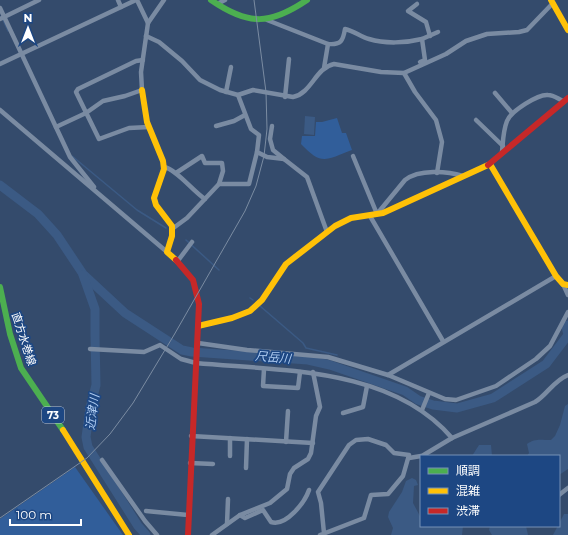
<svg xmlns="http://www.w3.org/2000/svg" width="568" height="535" viewBox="0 0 568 535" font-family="Montserrat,'Noto Sans JP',sans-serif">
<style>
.green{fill:#315e9a}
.water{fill:#3b5a84}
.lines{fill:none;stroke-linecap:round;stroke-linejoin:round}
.stream{stroke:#3b5a84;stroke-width:1.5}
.river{stroke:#3b5a84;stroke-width:9}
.street{stroke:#7a8ba2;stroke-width:4.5}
.fast{stroke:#4caf50;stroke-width:6}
.slow{stroke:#ffc107;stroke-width:6}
.jam{stroke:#c62828;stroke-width:6}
.tram{stroke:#7b8ca2;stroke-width:1}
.labels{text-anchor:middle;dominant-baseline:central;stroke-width:3.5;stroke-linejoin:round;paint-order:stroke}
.shield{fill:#1d4783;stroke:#bbc8da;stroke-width:1}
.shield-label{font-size:10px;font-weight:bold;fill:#fff}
.street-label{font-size:11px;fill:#fff;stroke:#1d4783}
.water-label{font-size:12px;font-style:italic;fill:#afccf1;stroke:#1d4783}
</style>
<rect width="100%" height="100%" fill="#344b6c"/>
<g class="green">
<path d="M337,118L342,133H346L352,150C325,160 322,166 301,144L302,136H315L316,122H322Z"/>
<polygon points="75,467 123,535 0,535 0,519"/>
</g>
<g class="water">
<polygon points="305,116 315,117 314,135 304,134"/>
<path d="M568,404V469L559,475V456H527L529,453L527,444C535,438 541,440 551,440L555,436L560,425L565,406Z"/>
<polygon points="479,445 491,445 492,456 472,456"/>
<polygon points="412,478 416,480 418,485 414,486 413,503 421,518 421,526 463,526 462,535 391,535 393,528 388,517 389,512 402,492 406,481"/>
<polygon points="564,514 568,514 568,535 553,535"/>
<polygon points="490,526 526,526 528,535 492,535 489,530"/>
</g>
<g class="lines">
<g class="stream">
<polyline points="3,20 8,31"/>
<polyline points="72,156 137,210 166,228"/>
<polyline points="186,240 219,270"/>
<polyline points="250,298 253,300"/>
<polyline points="260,306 303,343 306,348 337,355"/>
</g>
<g class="river">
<polyline points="0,185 38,214 57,235 83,274 125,313 182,350 192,352 308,360 330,365 405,391 418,400 433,405 457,408 493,398 546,364 568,335 566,327 568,325"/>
<polyline points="83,275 95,309 95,336 96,385 90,408 86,437 88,447 138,526 146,535"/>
</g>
<g class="street">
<polyline points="118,0 121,7"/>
<polyline points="137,0 148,23"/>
<polyline points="217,4 225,0"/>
<polyline points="417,4 408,11 426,22 430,36"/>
<polyline points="0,8 70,157 94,187"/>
<polyline points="0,19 39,0"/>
<path d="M267,20L328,44C341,45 343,41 345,29C354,31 361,37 369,39C385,44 406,43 422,39L425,60L420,62"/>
<path d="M146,36L159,42L182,61L200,80L220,90L238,95L253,90L293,97C312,93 315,68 334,64L381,72L404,73L446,54L466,41L487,34L519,32L527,30L553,3"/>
<polyline points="422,39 438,32"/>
<polyline points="143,60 136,61 78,89 76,92 99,139 129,128 149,127"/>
<polyline points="0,64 136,0"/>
<polyline points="324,68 328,44"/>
<polyline points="404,73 415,92 436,120 442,142 437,173"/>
<polyline points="226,92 231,67"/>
<polyline points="495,93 512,113"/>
<polyline points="238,95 251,129 259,135 257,152 267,157 284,159 307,177 327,232"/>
<polyline points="285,97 289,59"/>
<polyline points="0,110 167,252"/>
<polyline points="476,120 503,146"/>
<polyline points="216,126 234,121 245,115"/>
<polyline points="272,126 270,139 273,150 284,159"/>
<polyline points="56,127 86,113 103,101 125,96 142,90 141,72 148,23 164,0"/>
<path d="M502,152C503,142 503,131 507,121C511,111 538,94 548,95C554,95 558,99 563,101"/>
<path d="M353,156L377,214L405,180C419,169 447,171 463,176"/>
<path d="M164,167C176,169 193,191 205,199"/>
<polyline points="176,173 202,156 205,163 222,163 223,171 219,184"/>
<polyline points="370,216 443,341"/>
<polyline points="172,229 187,218 219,184 249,184 257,152"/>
<polyline points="177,262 192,242"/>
<polyline points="563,284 568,295"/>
<polyline points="198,343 247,350 328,357 388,375 445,399 456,400 496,386 536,359 550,346 568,312"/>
<path d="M90,349L144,352L160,345L181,359L196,363C282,371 391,367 452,438"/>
<polyline points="264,369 263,386 298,388 300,372"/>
<polyline points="388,375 556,276"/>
<polyline points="422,410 429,393"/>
<polyline points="343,413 363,407 367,386"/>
<polyline points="191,436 313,443"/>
<polyline points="286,442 288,411"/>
<polyline points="230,456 230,438"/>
<path d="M422,456L452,438L535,402C547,395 554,380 568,375"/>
<polyline points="409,458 421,456"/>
<polyline points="102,460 145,521 157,535"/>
<polyline points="190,463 213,464"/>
<polyline points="246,468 247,439"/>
<polyline points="559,495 568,488"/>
<polyline points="146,511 188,515"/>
<path d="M240,515L245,518L263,510L271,522C286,527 305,502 309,490"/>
<polyline points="227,524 228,499"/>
<polyline points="212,535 240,515 270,503 287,489 290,474 294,468 308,459 311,453 316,416 320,407 313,372"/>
<polyline points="320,535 364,518 371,495 388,494 403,476 409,455 394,453 386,445 368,439 356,440 349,445 318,492 321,503 324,533"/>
</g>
<g class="fast">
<path d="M211,0C249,26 270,25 307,0"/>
<polyline points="0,287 10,334 21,368 63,430"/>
</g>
<g class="slow">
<polyline points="551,0 568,30"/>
<polyline points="142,90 147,122 163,161 164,169 154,198 156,205 172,226 172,236 167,252 176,260"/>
<polyline points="490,164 556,276 563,284 568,285"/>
<polyline points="198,326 232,318 250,311 262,300 286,264 335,226 351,218 383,213 488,165"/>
<polyline points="63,430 129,535"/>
</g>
<g class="jam">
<polyline points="488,165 568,98"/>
<polyline points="176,260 193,280 199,304 188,535"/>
</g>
<polyline class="tram" points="0,518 87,458 110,434 133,403 174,335 245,211 256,186 264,156 267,129 266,92 254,0"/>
</g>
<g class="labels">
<rect class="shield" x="42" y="407" width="22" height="16" rx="3"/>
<g class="shield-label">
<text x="53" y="415">73</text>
</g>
<g class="street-label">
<text transform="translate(24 339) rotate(72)">直方水巻線</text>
</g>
<g class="water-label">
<text transform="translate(273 357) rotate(5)">尺岳川</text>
<text transform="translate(92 412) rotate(-82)">近津川</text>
</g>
</g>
<rect x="420" y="455" width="140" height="72" fill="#1d4783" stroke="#7791b5"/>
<rect x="428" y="468" width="20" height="6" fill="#4caf50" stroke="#7791b5"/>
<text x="456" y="475" font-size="12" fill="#ffffff">順調</text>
<rect x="428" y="488" width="20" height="6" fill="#ffc107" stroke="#7791b5"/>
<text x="456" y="495" font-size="12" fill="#ffffff">混雑</text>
<rect x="428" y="508" width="20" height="6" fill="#c62828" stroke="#7791b5"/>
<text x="456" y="515" font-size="12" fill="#ffffff">渋滞</text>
<g transform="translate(28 28)" stroke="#1d4783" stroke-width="3" paint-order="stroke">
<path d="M0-3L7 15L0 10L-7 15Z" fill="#ffffff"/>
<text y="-6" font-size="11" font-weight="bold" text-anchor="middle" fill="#ffffff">N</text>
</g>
<path d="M10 519v6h71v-6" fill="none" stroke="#ffffff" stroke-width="2"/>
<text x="16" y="519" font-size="12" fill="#ffffff" stroke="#1d4783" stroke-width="3" paint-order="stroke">100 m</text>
</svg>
